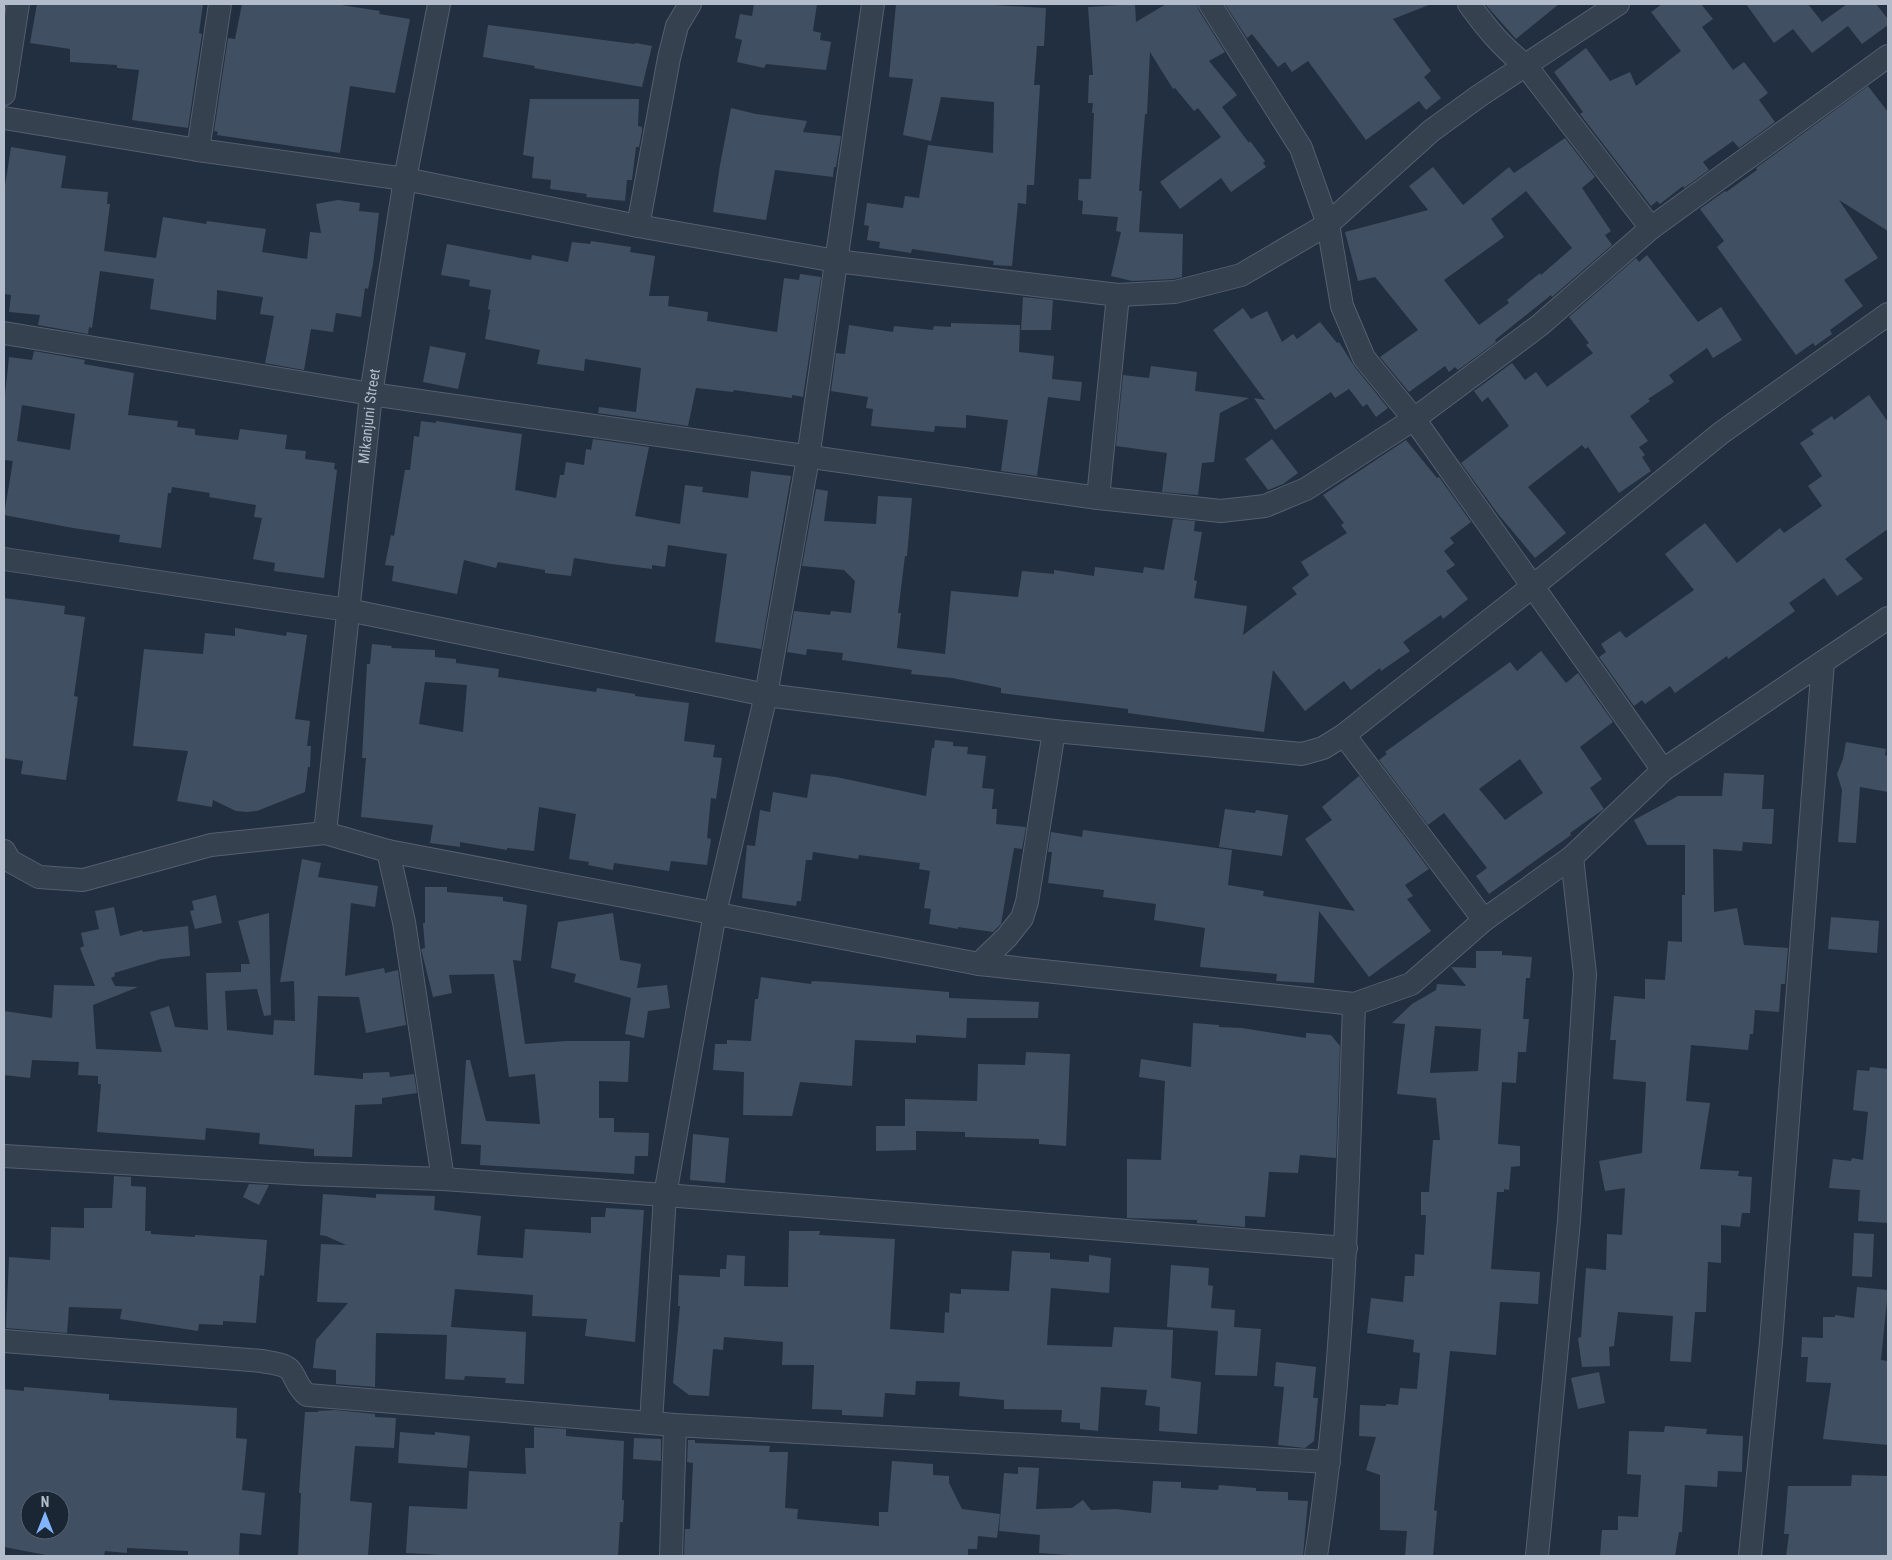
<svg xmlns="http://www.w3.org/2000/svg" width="1892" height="1560" viewBox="0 0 1892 1560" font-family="'Roboto Condensed',sans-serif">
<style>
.building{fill:#414f62;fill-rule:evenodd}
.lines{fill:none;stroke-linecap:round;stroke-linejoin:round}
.minor-casing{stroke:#545f6e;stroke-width:24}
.minor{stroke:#364150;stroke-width:22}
.labels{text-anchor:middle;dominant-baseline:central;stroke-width:4;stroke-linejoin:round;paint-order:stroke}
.street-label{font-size:15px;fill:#b2bccb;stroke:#1b2635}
</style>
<rect width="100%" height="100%" fill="#222f40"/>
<g class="building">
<polygon points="37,4 203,4 199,33 202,34 188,128 132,120 139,70 117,68 117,65 70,62 70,49 30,43"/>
<polygon points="242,4 335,4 380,11 379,14 410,19 395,93 350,86 340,153 217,135 218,132 214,131 228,38 235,39"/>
<polygon points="754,4 817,4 813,31 821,33 820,40 831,42 826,70 766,64 764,68 737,62 742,40 735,38 740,14 752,16"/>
<polygon points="896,4 976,4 1046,8 1044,46 1037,46 1034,85 1040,85 1034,185 1027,185 1026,204 1018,203 1012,266 993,265 994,261 912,249 911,253 879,248 880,242 867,240 869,226 864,225 867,203 903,208 905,196 919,198 928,145 993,153 994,102 941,97 931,141 903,135 913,79 889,77"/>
<polygon points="1135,4 1136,22 1166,4 1197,4 1199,11 1225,52 1209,61 1237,95 1222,107 1249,143 1250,141 1265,161 1263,163 1266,167 1231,192 1221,178 1180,209 1160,182 1221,137 1198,108 1194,111 1175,88 1173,89 1150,52 1147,114 1145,114 1139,191 1142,191 1139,232 1183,234 1182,277 1173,279 1132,281 1111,276 1121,232 1116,231 1118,217 1082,214 1083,201 1078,200 1079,179 1091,179 1094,113 1092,113 1093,103 1088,103 1089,75 1093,75 1088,7"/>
<polygon points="1225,4 1429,4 1429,5 1393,19 1431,71 1424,77 1441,98 1426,110 1419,101 1366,140 1308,61 1292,72 1285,62 1278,67 1252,34 1247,38"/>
<polygon points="1485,4 1559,4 1516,39"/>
<polygon points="1662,4 1701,4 1713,19 1702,27 1733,70 1744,62 1768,93 1759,100 1775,122 1739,148 1733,141 1703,162 1709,170 1684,188 1683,186 1660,204 1657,201 1651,206 1580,114 1583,112 1554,72 1586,48 1610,81 1630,72 1636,86 1681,51 1651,12"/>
<polygon points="1746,4 1808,4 1822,22 1847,4 1876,4 1888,19 1888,25 1862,44 1848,26 1812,53 1793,29 1774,43"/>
<polygon points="488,25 634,44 636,43 652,46 642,87 534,68 535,66 483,57"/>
<polygon points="1868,86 1888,112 1888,231 1839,200 1878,258 1844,280 1863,306 1830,330 1832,334 1815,346 1813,343 1796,355 1717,247 1724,241 1700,209 1725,191 1726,192 1757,170 1756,168"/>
<polygon points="530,99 639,99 638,126 642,127 642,131 639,147 636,147 632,180 627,180 625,201 586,197 587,194 550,189 551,180 532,178 534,157 523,155"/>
<polygon points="731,108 756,114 807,121 803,132 841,136 836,167 834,167 833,177 775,170 766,220 713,212 720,165"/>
<path d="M1565,138L1595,177L1582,188L1611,231L1605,235L1612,245L1552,297L1551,295L1495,340L1496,342L1458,370L1455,367L1449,372L1445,366L1409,392L1380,357L1418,330L1375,277L1358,281L1345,232L1428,210L1409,186L1433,167L1463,205L1509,167L1514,173ZM1526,191L1572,248L1541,275L1540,273L1507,300L1509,303L1479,325L1444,280L1504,237L1491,219Z"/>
<polygon points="11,147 66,156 61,188 108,192 107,204 110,204 104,251 156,258 163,217 206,224 207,221 266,229 262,252 307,259 310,232 321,233 316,204 338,200 360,203 359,211 379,213 373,264 368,289 365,288 361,317 336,313 333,332 311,329 304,370 265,363 274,316 260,314 263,297 217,290 216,320 150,309 154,279 100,271 92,328 89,327 88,334 38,325 40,315 9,312 11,295 4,294 4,192"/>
<polygon points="591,241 631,247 630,252 655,256 649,296 669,296 668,306 708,312 707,321 777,332 784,278 799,280 800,274 821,277 803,397 792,395 792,398 734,390 733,392 696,388 688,426 598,413 599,407 636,412 641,368 585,359 584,371 537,364 540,350 485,339 490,310 488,309 491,290 469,286 470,280 441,275 447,244 531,260 532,255 568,262 572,242 590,244"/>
<polygon points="1647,255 1698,322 1721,307 1742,340 1713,358 1707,348 1669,375 1674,382 1648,399 1650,401 1630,416 1648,441 1639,447 1645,455 1642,457 1651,471 1619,493 1588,447 1585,449 1582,445 1528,487 1566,533 1535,558 1498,514 1461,463 1509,426 1488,397 1482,402 1474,391 1512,363 1525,380 1536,372 1547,387 1593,353 1586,345 1589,343 1569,317 1636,258 1639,262"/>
<polygon points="1023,297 1053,300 1051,330 1021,330"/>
<polygon points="1243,308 1251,319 1267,311 1282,342 1293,334 1297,339 1320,322 1337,343 1339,342 1354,366 1388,408 1376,417 1367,404 1363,407 1349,389 1335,398 1331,392 1275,430 1254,398 1265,400 1213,330"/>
<polygon points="951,323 1020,325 1019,352 1054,356 1052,379 1082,382 1080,401 1048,397 1037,476 1001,471 1008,420 966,415 966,428 935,426 934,432 871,426 873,409 866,408 868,397 831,391 836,353 845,354 849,325 893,332 894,326 933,330 934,326 951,327"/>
<polygon points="430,346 466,353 458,389 423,382"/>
<path d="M34,351L85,360L84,364L134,373L128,415L178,421L177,427L195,429V435L238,440L240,429L287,435L285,449L306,451L305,459L335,463L334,469L337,470L324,578L274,571L275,563L253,559L262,518L254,517L256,505L209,497L210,493L172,487L171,493H168L161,548L119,542L120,535L73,528L4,515L13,461L4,460V404L9,357L32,360ZM22,405L75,414L70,450L17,441Z"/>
<polygon points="1151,366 1197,372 1195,391 1249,398 1220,413 1214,462 1202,463 1198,495 1162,492 1167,453 1116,446 1123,375 1149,378"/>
<polygon points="1869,395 1888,422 1888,529 1845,559 1863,579 1837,596 1824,578 1789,603 1795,611 1728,659 1727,656 1675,693 1670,686 1645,704 1642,700 1634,706 1599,657 1606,652 1601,644 1620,631 1626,638 1694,590 1665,554 1705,523 1737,563 1780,528 1784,533 1822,506 1808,486 1822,476 1800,443 1814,434 1811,430 1832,416 1834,420"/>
<polygon points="421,421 436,423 436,421 522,434 515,490 556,498 560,475 564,475 566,462 584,465 586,449 591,450 593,439 649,447 635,516 680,524 685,485 703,487 702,492 748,498 751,471 791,476 761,649 715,642 727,554 668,545 665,567 652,565 652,569 611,564 574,558 571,576 545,573 545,570 498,562 496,568 464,560 457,594 392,581 394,566 385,565 391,535 394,536 405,470 410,470 414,436 419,437"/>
<polygon points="1272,439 1298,473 1283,484 1268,490 1245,459"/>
<polygon points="1406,440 1437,478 1439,477 1471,522 1450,538 1454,543 1444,551 1455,565 1446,571 1468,599 1443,619 1441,615 1403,642 1410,651 1381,671 1380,668 1351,690 1344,681 1305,711 1273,670 1264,732 1128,713 1128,709 1001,693 1001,688 952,678 911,674 912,670 842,660 843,653 807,649 806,655 787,652 794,611 830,615 831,611 851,613 855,581 844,570 802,566 816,489 828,491 824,521 876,524 878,496 912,498 907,556 905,556 898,613 901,613 897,648 945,654 951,591 1018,597 1022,571 1054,574 1054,570 1094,576 1095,567 1143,573 1144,567 1164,570 1173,519 1195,521 1194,531 1202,532 1194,580 1197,581 1194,598 1247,606 1243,635 1297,594 1292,588 1309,575 1301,562 1347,533 1341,525 1344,523 1323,495"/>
<polygon points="4,598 65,606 64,614 85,617 74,696 78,697 66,780 21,774 23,761 4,758"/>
<polygon points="235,628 286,636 287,632 307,635 295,719 310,721 307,746 311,746 310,767 308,767 305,792 257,811 247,812 236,811 213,800 212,807 177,801 188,751 133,746 144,649 203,654 205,633 235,636"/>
<path d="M372,644L392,646L391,648L435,650V657L456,659V663L499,669L498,677L596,692L597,688L635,694V696L689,703L684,741L715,745L713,757L722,758L716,799L711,798L707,838L711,839L707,865L671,861L669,871L614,863L613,870L588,865L589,862L569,859L576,814L539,807L534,851L507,848V850L460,842V847L430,843L433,825L361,817L366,758H362L367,664H370ZM425,682L467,685L463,732L419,724Z"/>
<path d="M1541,651L1566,683L1578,673L1613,722L1580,747L1602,779L1590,788L1604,809L1570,833L1571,835L1489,894L1476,876L1487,868L1444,813L1428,825L1379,760L1387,754L1385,752L1510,662L1517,671ZM1520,759L1543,793L1505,820L1479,789Z"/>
<polygon points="935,740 953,742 953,746 968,747 967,754 986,756 982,788 994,789 992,809 997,809 996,824 1026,827 1022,849 1014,848 1001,924 993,932 958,927 958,929 929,924 931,909 924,908 930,871 919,869 920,863 859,855 858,859 813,852 812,860 806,860 801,901 797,901 796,906 742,898 747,845 755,846 760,810 770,812 773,792 807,798 811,774 836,777 926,796 932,748 934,748"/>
<polygon points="1846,742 1886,749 1885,755 1888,756 1888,792 1860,787 1856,843 1838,842 1842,790 1837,774 1843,759"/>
<polygon points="1724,773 1764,775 1762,809 1774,809 1772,844 1743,842 1742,851 1713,849 1714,912 1737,908 1744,945 1788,948 1785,984 1781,984 1779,1012 1755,1010 1753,1034 1750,1034 1748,1050 1691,1045 1686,1101 1710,1103 1700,1169 1739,1171 1738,1176 1752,1177 1750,1213 1742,1213 1740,1227 1721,1225 1721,1263 1708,1262 1706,1312 1695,1312 1691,1362 1670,1361 1673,1316 1618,1312 1614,1346 1609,1347 1610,1366 1582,1367 1578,1338 1581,1337 1586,1268 1606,1270 1607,1234 1622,1235 1625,1188 1605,1191 1599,1161 1642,1153 1646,1082 1613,1079 1616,1040 1610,1040 1614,996 1645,999 1645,979 1665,980 1668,941 1682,942 1682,895 1685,895 1685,845 1647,845 1634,820 1678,796 1722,796"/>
<polygon points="1359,776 1429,869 1405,885 1413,896 1407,899 1431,931 1369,977 1319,911 1314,983 1276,981 1277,974 1200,967 1205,928 1154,920 1156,904 1103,897 1104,890 1048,883 1052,852 1048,852 1051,832 1082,837 1083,830 1232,850 1228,885 1264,891 1263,896 1355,911 1305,839 1332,820 1322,807"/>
<polygon points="1225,809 1255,813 1256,810 1288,815 1282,856 1219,847"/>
<polygon points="302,859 321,863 318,877 378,886 375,907 351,903 345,976 384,968 385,973 398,970 406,1025 366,1033 359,997 318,996 314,1075 363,1079 363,1073 389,1072 390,1077 414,1074 417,1093 382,1098 382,1104 355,1105 352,1157 314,1156 314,1149 259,1144 260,1133 206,1128 205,1140 97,1132 101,1084 98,1084 98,1076 78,1075 79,1062 32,1060 30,1078 4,1075 4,1011 52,1018 54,985 95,986 80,948 84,946 81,933 99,929 95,911 114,907 120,936 142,930 143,932 188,926 190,956 161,959 114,973 115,976 111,978 115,986 138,987 93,1005 96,1049 162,1052 150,1012 169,1006 175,1027 208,1030 206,973 241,972 241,964 250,964 238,921 269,913 271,1015 264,1016 257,989 225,991 227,1030 273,1035 274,1020 295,1021 294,981 280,982"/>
<polygon points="425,887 447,887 447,892 503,897 503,901 527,905 521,961 513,960 525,1044 566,1041 630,1041 628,1082 599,1081 599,1118 614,1118 614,1132 649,1133 648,1156 635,1156 634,1174 480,1165 481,1145 461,1144 466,1060 470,1060 486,1121 540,1124 535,1074 509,1077 494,974 449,975 452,993 433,997 421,949 425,948 423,923 425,923"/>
<polygon points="216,895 222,923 195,929 190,911 194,910 192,901"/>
<polygon points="613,913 620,960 641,964 637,988 667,985 670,1008 648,1011 644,1038 625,1034 631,998 574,982 576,974 551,968 558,922"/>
<polygon points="1831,917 1879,921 1877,953 1828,949"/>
<path d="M1476,951H1502V955L1532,957L1530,978H1526L1523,1019H1529L1526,1052H1518L1516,1083L1502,1082L1498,1144L1520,1146V1166L1511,1167L1509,1190L1504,1189V1192H1497L1491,1269L1540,1272L1538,1304L1500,1302L1496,1355L1450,1351L1434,1510L1437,1511L1433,1556H1405L1407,1531L1380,1530V1475L1366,1470L1376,1437L1359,1436L1360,1405L1386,1406V1404L1398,1405L1400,1388L1417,1389L1420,1353L1413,1352L1414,1340L1367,1333L1371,1298L1403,1302L1405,1276H1414L1415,1254L1424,1255L1426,1215H1421V1192H1429L1433,1140H1440L1436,1098L1397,1094L1405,1024L1392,1023L1412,1004L1436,990L1437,984L1466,986L1451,967L1476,968ZM1435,1026L1481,1029L1478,1071L1430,1073Z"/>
<polygon points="761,977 811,984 812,981 831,982 949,992 949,998 1039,1002 1038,1018 967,1018 966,1038 916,1035 916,1043 855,1040 852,1086 800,1082 792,1116 743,1115 744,1072 713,1070 715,1044 727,1044 727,1040 751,1041 755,999 758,999"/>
<polygon points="1193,1023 1219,1025 1219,1027 1242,1028 1306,1038 1306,1033 1331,1035 1340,1046 1336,1158 1300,1155 1298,1173 1269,1172 1265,1217 1245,1216 1245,1227 1197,1223 1197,1220 1127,1218 1127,1159 1161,1160 1165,1081 1139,1077 1141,1059 1191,1067"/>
<polygon points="1026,1052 1070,1054 1066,1146 1039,1144 1039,1139 965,1137 965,1132 916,1131 916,1150 876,1151 876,1126 905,1126 905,1099 977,1101 978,1064 1025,1065"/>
<polygon points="1870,1067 1888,1069 1888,1223 1858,1221 1860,1190 1829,1188 1833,1159 1851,1161 1852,1158 1863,1160 1868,1112 1853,1110 1857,1070 1869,1071"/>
<polygon points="693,1134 729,1138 725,1183 690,1180"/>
<polygon points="114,1176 131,1177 131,1186 146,1187 145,1231 151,1231 151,1234 195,1237 195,1235 267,1240 264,1276 260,1275 256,1323 223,1321 223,1325 199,1324 198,1331 120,1319 122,1309 69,1307 67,1333 6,1328 9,1257 50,1260 51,1227 84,1228 84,1208 112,1208"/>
<polygon points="249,1184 269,1185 259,1205 243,1197"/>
<polygon points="323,1194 376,1198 376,1194 435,1196 434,1210 481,1216 477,1255 523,1258 525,1229 591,1233 591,1217 605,1217 606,1208 644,1210 635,1342 585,1336 587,1319 532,1316 533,1295 455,1289 451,1327 526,1332 524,1384 505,1383 506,1378 465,1376 464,1380 445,1379 447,1335 376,1333 375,1387 336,1384 336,1370 313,1368 316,1340 348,1303 317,1302 321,1244 346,1245 326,1236 320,1235"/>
<polygon points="789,1231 820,1231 819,1235 895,1239 890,1329 944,1333 945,1312 949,1313 950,1293 961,1294 961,1289 1009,1291 1012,1251 1050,1253 1050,1259 1089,1262 1089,1255 1111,1258 1109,1293 1051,1288 1047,1345 1112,1347 1114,1327 1173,1330 1171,1378 1201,1382 1197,1434 1159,1431 1160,1407 1145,1405 1147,1390 1101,1387 1098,1431 1080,1429 1080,1423 1061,1422 1062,1410 1004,1409 1004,1400 959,1396 960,1382 916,1381 915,1395 885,1393 883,1417 842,1415 842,1410 812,1409 814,1365 782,1365 783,1342 724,1337 723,1350 713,1349 709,1396 689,1395 673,1383 680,1306 678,1306 679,1275 720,1277 720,1269 726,1269 727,1255 745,1256 744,1286 788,1287"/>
<polygon points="1854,1233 1874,1234 1872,1277 1852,1276"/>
<polygon points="1171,1265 1209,1268 1208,1285 1213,1286 1211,1308 1235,1310 1234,1327 1261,1329 1257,1376 1215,1375 1218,1331 1167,1327"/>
<polygon points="1857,1287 1888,1290 1881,1360 1888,1361 1888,1445 1823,1439 1831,1383 1806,1382 1808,1357 1801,1357 1802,1337 1823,1338 1823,1317 1835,1317 1835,1315 1854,1318"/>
<polygon points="1276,1362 1316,1367 1313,1398 1318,1398 1314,1441 1305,1448 1278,1445 1284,1387 1274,1386"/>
<polygon points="1599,1372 1605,1403 1578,1409 1571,1378"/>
<path d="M24,1387L109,1394V1400L237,1408L236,1438L247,1439L242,1490L265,1493L261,1535L240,1533L239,1556H188V1551L127,1548V1553L105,1551L104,1556H51L4,1547V1389L24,1391ZM30,1500H60V1530H30Z"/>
<polygon points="335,1410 375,1414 375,1417 396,1418 394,1448 355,1446 350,1501 372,1503 368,1556 298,1556 301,1493 299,1493 305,1412 318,1412 318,1411"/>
<polygon points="1665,1426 1707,1429 1706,1434 1743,1436 1742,1472 1718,1471 1717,1487 1685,1485 1682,1532 1679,1532 1675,1556 1600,1556 1602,1530 1618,1530 1618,1516 1638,1517 1641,1475 1627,1474 1629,1431 1664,1432"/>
<polygon points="534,1427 566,1429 566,1436 624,1441 622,1500 624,1500 623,1522 620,1522 618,1556 459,1556 406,1553 409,1506 467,1509 469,1471 526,1474 525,1448 534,1448"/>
<polygon points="400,1432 435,1435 435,1432 470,1436 467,1468 398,1463"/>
<polygon points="634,1438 661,1439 661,1461 633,1459"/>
<polygon points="688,1440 695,1440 695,1443 770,1446 769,1452 788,1452 785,1508 798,1509 797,1519 879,1526 879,1512 888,1512 892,1461 933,1464 933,1475 949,1476 949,1483 962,1509 1000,1514 997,1538 978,1536 977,1549 968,1549 968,1556 684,1556 685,1529 690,1529 693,1463 687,1462"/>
<polygon points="1018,1467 1039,1468 1036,1509 1072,1508 1083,1500 1091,1510 1116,1509 1151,1513 1153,1481 1181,1482 1181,1488 1218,1490 1219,1485 1256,1488 1256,1491 1288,1492 1288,1500 1308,1501 1303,1556 1082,1556 1039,1553 1040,1535 999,1531 1004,1473 1018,1474"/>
<polygon points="1852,1475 1888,1476 1888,1556 1786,1556 1789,1534 1784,1534 1788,1486 1851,1486"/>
</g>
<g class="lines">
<defs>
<g id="minor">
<polyline points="1210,4 1301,148 1328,224 1342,306 1364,358 1414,419 1663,770"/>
<path d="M1469,4C1487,29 1502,47 1526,66L1651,228"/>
<polyline points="4,94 18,4"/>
<polyline points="4,118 198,150 405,179 638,226 836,261 1118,295 1175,292 1241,275 1328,224 1431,131 1479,96 1618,4"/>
<polyline points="198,150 220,4"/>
<polyline points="638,226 669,58 677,26 690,4"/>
<polyline points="4,333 371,394 1098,498 1221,511 1265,506 1306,489 1414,419 1540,325 1651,228 1888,56"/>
<polyline points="1098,498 1118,295"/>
<polyline points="4,559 348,610 766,695 1054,731 1302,754 1323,748 1344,735 1532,587 1721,433 1888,314"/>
<polyline points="1344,735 1484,920"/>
<path id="s1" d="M325,833L371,394L405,179L439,4"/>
<polyline points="4,851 10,861 39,877 83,880 211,845 325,833 388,851 979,964 1354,1004 1411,984 1484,920 1572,857 1663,770 1888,618"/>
<polyline points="388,851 404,922 443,1179"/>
<polyline points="979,964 1007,937 1022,918 1027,902 1054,731"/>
<polyline points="4,1156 306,1174 443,1179 665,1195 1346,1248"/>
<path d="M4,1341L262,1361C270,1363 282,1363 289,1369C296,1376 296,1386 307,1395L675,1425L1329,1462"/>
<polyline points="651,1423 665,1195 715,913 766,695 808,458 873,4"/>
<polyline points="671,1556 675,1425"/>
<path d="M1316,1556C1344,1374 1348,1188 1354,1004"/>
<polyline points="1537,1556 1569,1221 1585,974 1572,857"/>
<polyline points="1750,1556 1771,1342 1823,662"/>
</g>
</defs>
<use href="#minor" class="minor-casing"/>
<use href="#minor" class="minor"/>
</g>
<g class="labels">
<g class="street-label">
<text stroke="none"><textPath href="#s1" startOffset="419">Mikanjuni Street</textPath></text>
</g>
</g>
<rect width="1892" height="1560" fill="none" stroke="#b2bccb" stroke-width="10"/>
<g transform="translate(45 1515)"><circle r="24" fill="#1b2635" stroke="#576271"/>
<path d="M0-4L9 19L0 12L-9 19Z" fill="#83b5ff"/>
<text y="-8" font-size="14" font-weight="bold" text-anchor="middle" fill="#b2bccb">N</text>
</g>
</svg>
